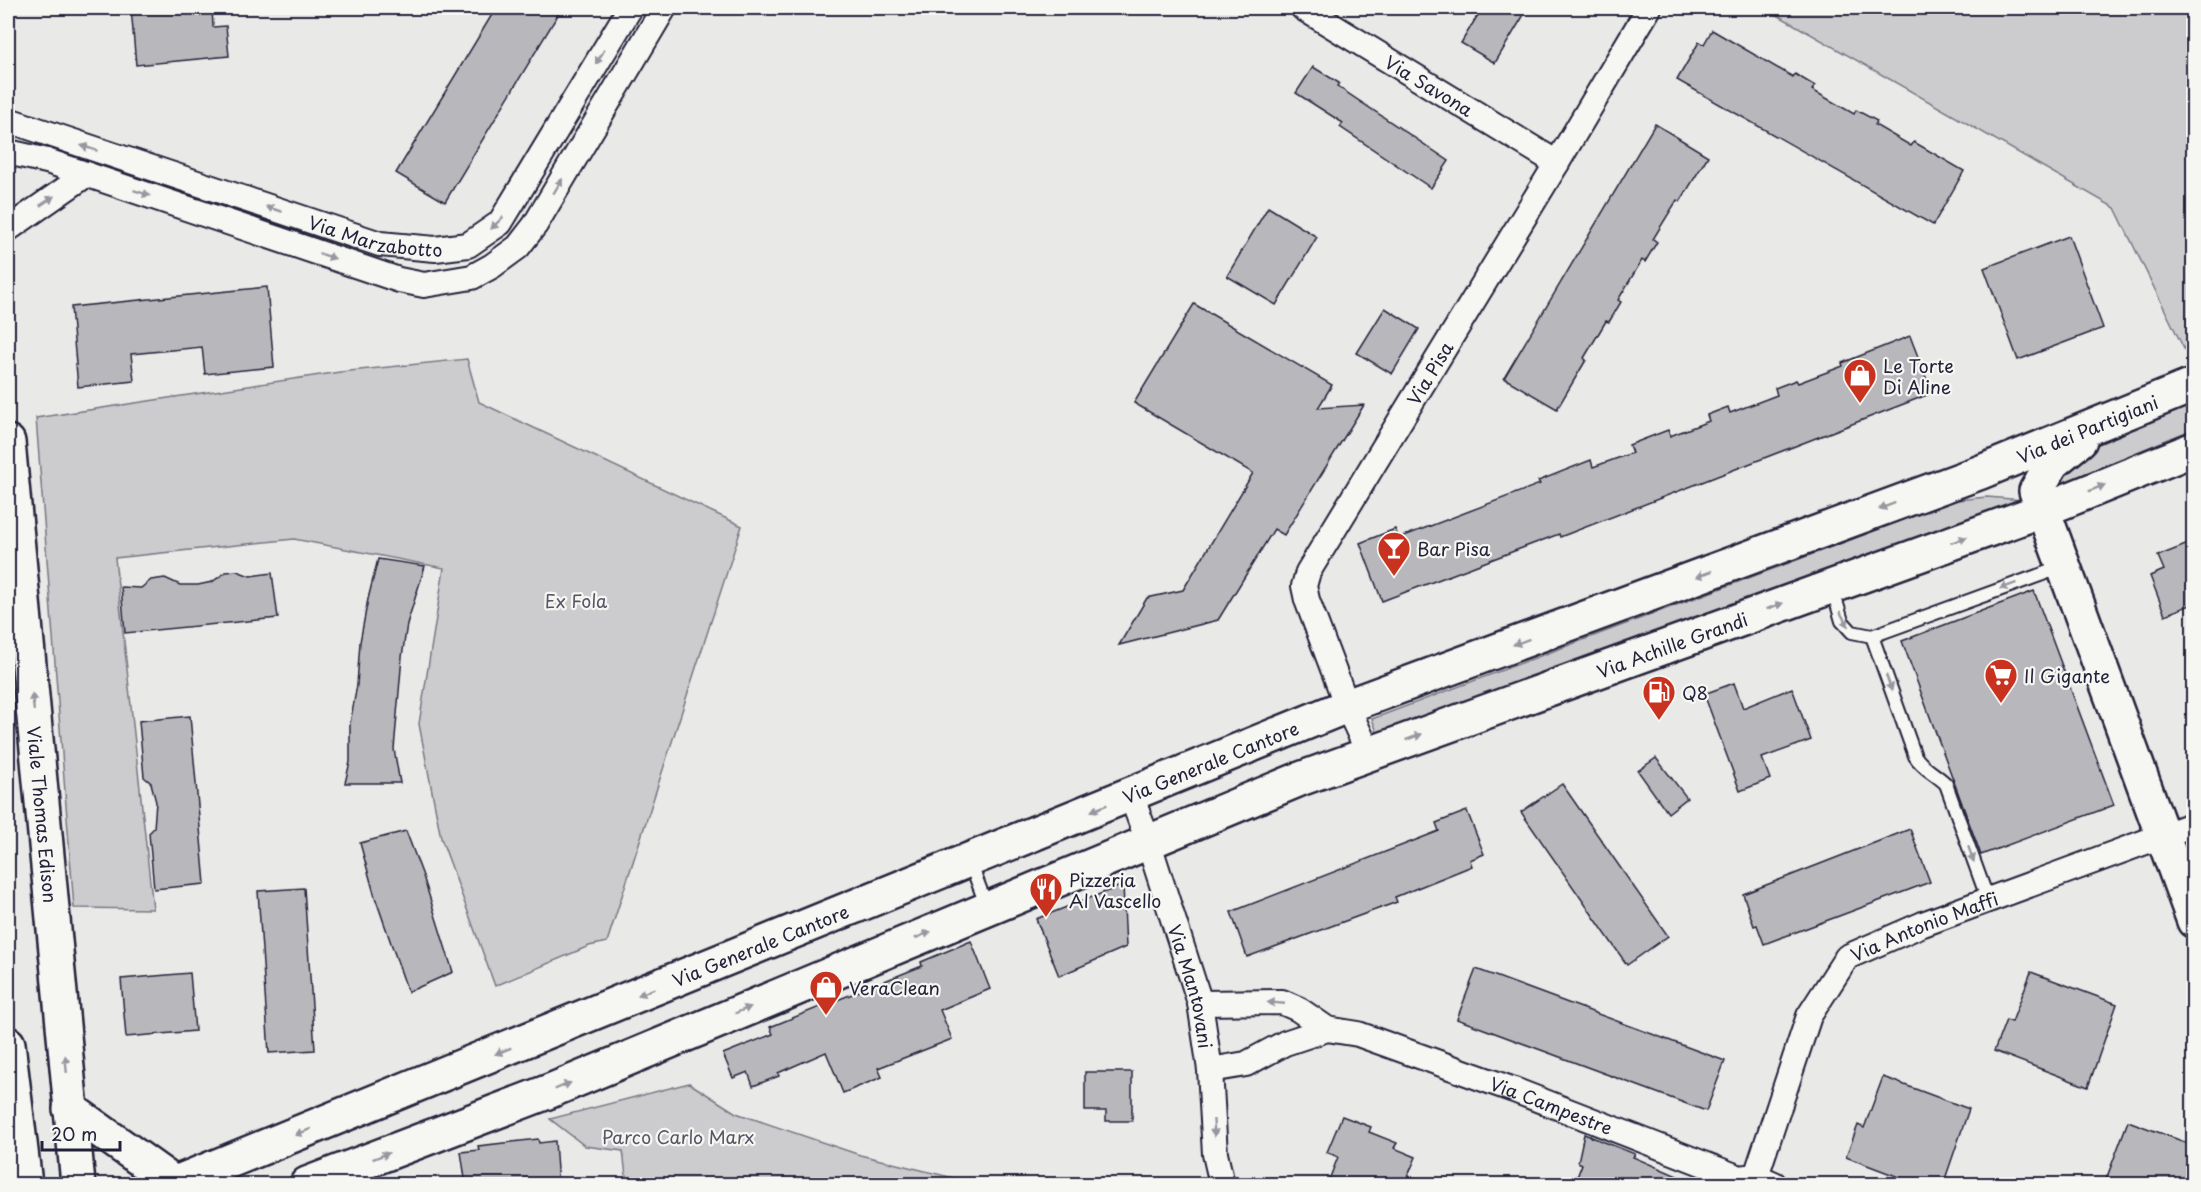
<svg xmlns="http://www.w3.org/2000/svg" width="2201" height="1192" viewBox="0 0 2201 1192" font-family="'Playpen Sans',sans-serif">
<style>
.green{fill:#ccccce;stroke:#777784;stroke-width:1.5}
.building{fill:#b8b8bc;stroke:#22223b;stroke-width:1.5}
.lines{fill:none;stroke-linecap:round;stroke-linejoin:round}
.lane-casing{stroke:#22223b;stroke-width:16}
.street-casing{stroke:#22223b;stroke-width:28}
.secondary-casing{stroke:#22223b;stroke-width:38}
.lane{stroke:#f6f6f2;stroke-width:12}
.street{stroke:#f6f6f2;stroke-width:24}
.secondary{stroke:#f6f6f2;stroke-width:33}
.oneway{fill:#9797a0}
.labels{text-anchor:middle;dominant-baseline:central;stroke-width:4.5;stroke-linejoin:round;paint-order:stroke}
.street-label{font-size:18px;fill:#22223b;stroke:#f6f6f2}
.poi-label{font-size:18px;fill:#22223b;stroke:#f6f6f2;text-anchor:start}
.park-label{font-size:18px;fill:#555567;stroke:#f6f6f2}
</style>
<rect width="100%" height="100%" fill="#e9e9e7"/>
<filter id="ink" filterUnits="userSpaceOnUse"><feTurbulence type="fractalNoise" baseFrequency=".0167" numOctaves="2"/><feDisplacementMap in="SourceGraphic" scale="12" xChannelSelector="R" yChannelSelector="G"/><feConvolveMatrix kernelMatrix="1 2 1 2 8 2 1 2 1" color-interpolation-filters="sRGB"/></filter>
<g filter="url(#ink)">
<g class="green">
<polygon points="1765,8 2193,8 2193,349 2185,351 2115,208"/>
<polygon points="467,359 479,402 742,526 607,942 589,946 495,986 441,838 419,724 444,568 294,539 115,558 153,909 74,908 36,418 340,372"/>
<polygon points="2193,403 2193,429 2055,486 2065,471 2092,447"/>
<polygon points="1987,497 2024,500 1379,737 1372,719 1957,500"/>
<polygon points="689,1083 736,1113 860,1155 978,1184 627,1184 623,1151 585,1146 550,1119"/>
</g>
<g class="building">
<polygon points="131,8 212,8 213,27 226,26 229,56 136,65"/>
<polygon points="496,8 562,8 445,202 396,173"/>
<polygon points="1482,8 1528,8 1495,63 1461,43"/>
<polygon points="1712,30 1793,77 1795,74 1815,86 1812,90 1854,114 1856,110 1877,121 1875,125 1911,146 1914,142 1964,171 1933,225 1677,80 1699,42 1704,44"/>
<polygon points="1313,67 1339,83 1337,86 1449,161 1431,188 1340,127 1343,123 1296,93"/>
<polygon points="1655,124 1708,156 1680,202 1677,200 1653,239 1657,242 1645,262 1642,260 1618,300 1621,302 1609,322 1606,321 1584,358 1586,360 1557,409 1504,378"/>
<polygon points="1268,207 1317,237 1276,305 1227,276"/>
<polygon points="2069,236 2103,328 2018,360 1984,268"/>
<polygon points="267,287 274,367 205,374 202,347 131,354 134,381 78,387 71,307"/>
<polygon points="1194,304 1332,385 1318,408 1364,405 1284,535 1274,529 1218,620 1119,645 1147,598 1183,590 1253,473 1134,403"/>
<polygon points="1385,308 1419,329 1392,374 1357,353"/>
<polygon points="1910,336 1932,393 1560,537 1559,534 1382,601 1360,543 1395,529 1399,538 1540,484 1538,481 1591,460 1593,467 1632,453 1629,445 1668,430 1670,436 1709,421 1707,415 1728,407 1730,413 1777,395 1775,388 1796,380 1798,383 1843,366 1842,363"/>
<polygon points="2193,542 2193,604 2165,615 2150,576 2164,570 2158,556"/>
<polygon points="378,559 425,566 407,624 402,657 394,749 400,783 345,783 350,762 350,724 357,685 360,642 368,599"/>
<polygon points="237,571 250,576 272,573 278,618 125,633 121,587 141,588 151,580 165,578 180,585 198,585 212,582 226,572"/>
<polygon points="2034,591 2114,805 1981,855 1902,641"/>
<polygon points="1734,683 1743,708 1792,688 1811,740 1762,758 1770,779 1740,791 1704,694"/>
<polygon points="190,716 205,884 154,889 149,833 154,828 156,802 151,783 144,777 139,721"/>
<polygon points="1656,758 1687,798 1668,813 1638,771"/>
<polygon points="1562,784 1668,936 1627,965 1521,812"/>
<polygon points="1467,811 1484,854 1470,860 1472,866 1395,897 1397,902 1247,957 1231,912 1439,831 1436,823"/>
<polygon points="1910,829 1930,882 1764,944 1757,925 1754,926 1743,894"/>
<polygon points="406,831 423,876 453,972 408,992 375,897 360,843"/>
<polygon points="1123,885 1126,947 1059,976 1036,919"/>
<polygon points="304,888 315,1050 269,1053 258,891"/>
<polygon points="971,941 990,989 940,1010 952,1039 878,1068 882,1077 843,1093 826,1052 778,1073 779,1076 753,1086 748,1072 733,1078 723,1054 773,1034 770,1027 922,966 921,962"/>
<polygon points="1476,969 1725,1061 1706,1111 1457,1019"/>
<polygon points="2031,972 2117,1004 2088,1087 1994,1051 2006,1020 2012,1022"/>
<polygon points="190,973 195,1031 126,1037 121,979"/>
<polygon points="1085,1072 1132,1072 1132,1121 1106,1121 1106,1111 1085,1111"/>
<polygon points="1883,1077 1969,1109 1943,1185 1920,1185 1846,1157 1858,1125 1864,1128"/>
<polygon points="1342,1116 1371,1127 1369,1132 1397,1143 1394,1148 1416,1157 1404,1185 1327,1185 1338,1157 1327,1152"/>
<polygon points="2128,1121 2193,1145 2193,1185 2104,1185"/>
<polygon points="1584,1134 1635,1154 1633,1157 1698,1185 1574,1185 1582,1164 1578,1162"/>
<polygon points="538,1139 539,1143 555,1141 558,1185 466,1185 461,1152 479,1150 478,1146"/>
</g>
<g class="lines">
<defs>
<g id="lane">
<polyline points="1832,587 1842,621 1852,632 1872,636"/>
<polyline points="970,862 987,907"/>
<path d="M1988,900L1946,784C1935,773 1923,769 1915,756L1872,636L2062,567"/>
</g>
<g id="street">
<path id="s1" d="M1303,8L1557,163"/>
<path id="s2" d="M8,120L380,244L435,249L468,245L500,223L630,8"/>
<polyline points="8,152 47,161 399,280 424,285 472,277 492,266 518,247 535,225 664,8"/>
<polyline points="8,229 87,174"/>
<path id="s3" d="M1369,754L1347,706L1307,600L1304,586L1308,572L1557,163L1649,8"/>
<path id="s4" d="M1131,795L1148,841L1200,1003L1210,1070L1215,1154L1222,1184"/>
<path id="s5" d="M1200,1003L1282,1002L1298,1009L1327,1029L1358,1034L1514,1090L1740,1178L1756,1176L1774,1184"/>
<polyline points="1210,1070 1246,1064 1285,1043 1327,1029"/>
<path id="s6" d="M1756,1176L1809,1016L1847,957L1923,924L2194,824"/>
</g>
<g id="secondary">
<polyline points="2080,440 2052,463 2036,491 2194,921"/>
<path id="s7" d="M8,442L78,1184"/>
<polyline points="8,1044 25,1184"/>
<polyline points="70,1109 175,1184"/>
<path id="s8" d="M173,1184L1347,706L1981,472L2194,385"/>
<path id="s9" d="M307,1184L550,1091L1300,779L2043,510L2194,449"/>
</g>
</defs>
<use href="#lane" class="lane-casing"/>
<use href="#street" class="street-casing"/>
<use href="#secondary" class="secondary-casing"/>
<use href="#lane" class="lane"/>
<use href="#street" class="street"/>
<use href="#secondary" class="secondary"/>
</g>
<defs><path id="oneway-solid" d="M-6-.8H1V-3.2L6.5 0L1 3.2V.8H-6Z" transform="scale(1.5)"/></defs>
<g class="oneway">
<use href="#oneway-solid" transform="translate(600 57) rotate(121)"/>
<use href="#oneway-solid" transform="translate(89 148) rotate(-162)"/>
<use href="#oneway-solid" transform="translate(558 186) rotate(-59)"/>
<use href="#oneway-solid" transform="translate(142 193) rotate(19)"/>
<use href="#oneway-solid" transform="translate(47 201) rotate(-34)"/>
<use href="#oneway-solid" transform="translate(274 209) rotate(-162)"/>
<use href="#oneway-solid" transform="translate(497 223) rotate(135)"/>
<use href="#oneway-solid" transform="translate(327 256) rotate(18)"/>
<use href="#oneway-solid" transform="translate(2097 488) rotate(-22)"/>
<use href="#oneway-solid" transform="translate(1887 506) rotate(160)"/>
<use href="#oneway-solid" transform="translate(1959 540) rotate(-20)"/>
<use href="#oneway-solid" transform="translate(1704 574) rotate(160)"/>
<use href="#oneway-solid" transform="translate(2008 586) rotate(160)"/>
<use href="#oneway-solid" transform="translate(1775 606) rotate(-20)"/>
<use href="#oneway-solid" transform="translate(1844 619) rotate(61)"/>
<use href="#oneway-solid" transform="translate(1521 642) rotate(160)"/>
<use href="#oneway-solid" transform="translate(1889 683) rotate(70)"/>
<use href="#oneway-solid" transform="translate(33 702) rotate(-96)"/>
<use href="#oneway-solid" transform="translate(1414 737) rotate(-20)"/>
<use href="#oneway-solid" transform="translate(1099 808) rotate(158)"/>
<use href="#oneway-solid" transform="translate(1971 854) rotate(70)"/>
<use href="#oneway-solid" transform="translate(923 935) rotate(-23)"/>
<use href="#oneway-solid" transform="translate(646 992) rotate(158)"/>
<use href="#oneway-solid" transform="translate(1276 1003) rotate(-175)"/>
<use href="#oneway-solid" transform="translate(743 1010) rotate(-23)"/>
<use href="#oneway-solid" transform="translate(503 1051) rotate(158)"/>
<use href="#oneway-solid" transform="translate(66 1064) rotate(-95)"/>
<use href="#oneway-solid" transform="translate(563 1086) rotate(-23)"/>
<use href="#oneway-solid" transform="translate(1214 1128) rotate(86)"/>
<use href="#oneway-solid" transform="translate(303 1132) rotate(158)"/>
<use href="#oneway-solid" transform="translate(381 1156) rotate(-21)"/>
</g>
</g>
<defs>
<symbol id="shop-pin" viewBox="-11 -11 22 30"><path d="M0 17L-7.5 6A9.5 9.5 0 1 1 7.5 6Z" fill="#c8321e" stroke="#f6f6f2"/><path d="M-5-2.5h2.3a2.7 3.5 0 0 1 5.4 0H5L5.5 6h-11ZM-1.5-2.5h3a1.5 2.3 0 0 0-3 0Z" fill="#fff"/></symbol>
<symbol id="bar-pin" viewBox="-11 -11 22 30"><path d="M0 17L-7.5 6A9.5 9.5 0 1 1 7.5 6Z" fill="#c8321e" stroke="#f6f6f2"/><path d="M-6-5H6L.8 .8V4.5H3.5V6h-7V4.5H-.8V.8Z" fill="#fff"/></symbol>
<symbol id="supermarket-pin" viewBox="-11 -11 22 30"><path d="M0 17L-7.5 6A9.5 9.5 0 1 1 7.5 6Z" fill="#c8321e" stroke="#f6f6f2"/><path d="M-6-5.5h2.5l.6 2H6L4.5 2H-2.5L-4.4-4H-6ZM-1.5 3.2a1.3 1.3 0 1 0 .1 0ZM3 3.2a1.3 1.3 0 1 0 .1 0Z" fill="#fff"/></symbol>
<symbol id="fuel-pin" viewBox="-11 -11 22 30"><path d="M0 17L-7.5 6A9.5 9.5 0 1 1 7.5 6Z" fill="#c8321e" stroke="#f6f6f2"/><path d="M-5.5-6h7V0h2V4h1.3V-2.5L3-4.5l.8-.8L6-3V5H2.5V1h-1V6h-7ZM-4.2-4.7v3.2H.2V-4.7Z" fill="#fff"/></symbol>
<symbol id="restaurant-pin" viewBox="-11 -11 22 30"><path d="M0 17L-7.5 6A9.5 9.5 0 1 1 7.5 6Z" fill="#c8321e" stroke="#f6f6f2"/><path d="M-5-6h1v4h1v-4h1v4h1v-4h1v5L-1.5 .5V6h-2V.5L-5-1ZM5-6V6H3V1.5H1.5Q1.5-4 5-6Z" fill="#fff"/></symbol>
</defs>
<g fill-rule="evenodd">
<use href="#shop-pin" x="1841" y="356" width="38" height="52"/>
<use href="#bar-pin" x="1375" y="529" width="38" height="52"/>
<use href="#supermarket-pin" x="1982" y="656" width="38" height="52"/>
<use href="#fuel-pin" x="1640" y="673" width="38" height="52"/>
<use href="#restaurant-pin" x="1027" y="870" width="38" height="52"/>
<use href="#shop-pin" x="807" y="968" width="38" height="52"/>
</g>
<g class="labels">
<g class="street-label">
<text stroke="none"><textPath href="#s1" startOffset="148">Via Savona</textPath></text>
<text stroke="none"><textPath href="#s2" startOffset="386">Via Marzabotto</textPath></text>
<text stroke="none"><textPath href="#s3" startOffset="428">Via Pisa</textPath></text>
<text stroke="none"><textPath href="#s8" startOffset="2058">Via dei Partigiani</textPath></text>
<text stroke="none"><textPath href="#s9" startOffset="1468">Via Achille Grandi</textPath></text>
<text stroke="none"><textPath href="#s8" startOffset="1120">Via Generale Cantore</textPath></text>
<text stroke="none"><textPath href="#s7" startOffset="374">Viale Thomas Edison</textPath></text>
<text stroke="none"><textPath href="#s6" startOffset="322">Via Antonio Maffi</textPath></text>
<text stroke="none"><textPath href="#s8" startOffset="634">Via Generale Cantore</textPath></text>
<text stroke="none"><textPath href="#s4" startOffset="201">Via Mantovani</textPath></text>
<text stroke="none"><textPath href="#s5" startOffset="372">Via Campestre</textPath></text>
</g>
<g class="poi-label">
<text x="1883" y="365">Le Torte<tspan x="1883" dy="21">Di Aline</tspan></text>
<text x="1417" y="548">Bar Pisa</text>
<text x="2024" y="675">Il Gigante</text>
<text x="1682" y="692">Q8</text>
<text x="1069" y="879">Pizzeria<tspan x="1069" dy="21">Al Vascello</tspan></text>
<text x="849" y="987">VeraClean</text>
</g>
<g class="park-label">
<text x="576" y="600">Ex Fola</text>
<text x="678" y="1136">Parco Carlo Marx</text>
</g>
</g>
<rect width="2201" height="1192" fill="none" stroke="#f6f6f2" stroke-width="30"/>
<rect x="15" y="15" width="2171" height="1162" fill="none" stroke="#22223b" stroke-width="2" filter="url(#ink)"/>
<path d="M42 1141v9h78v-9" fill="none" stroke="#22223b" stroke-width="3"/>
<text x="51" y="1141" font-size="18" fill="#22223b" stroke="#f6f6f2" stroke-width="4.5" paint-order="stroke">20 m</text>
</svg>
